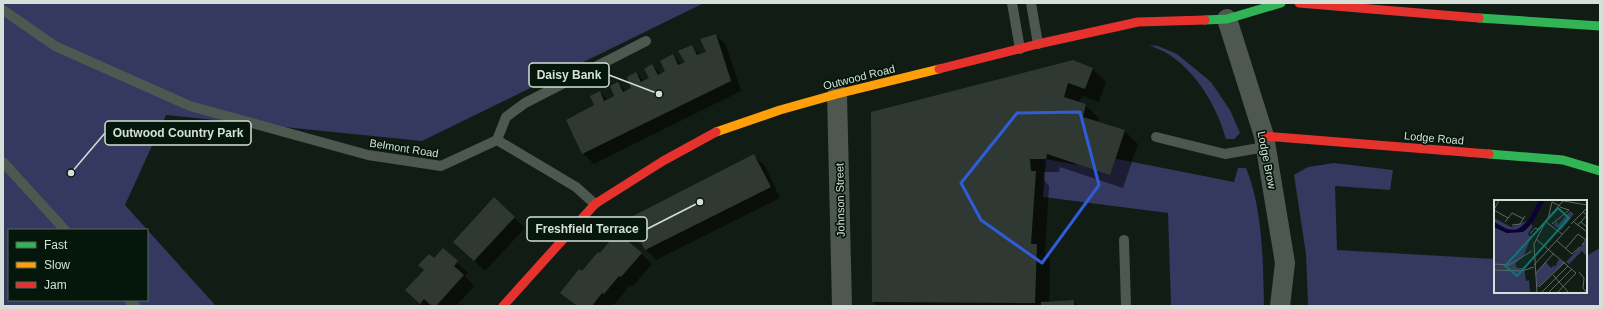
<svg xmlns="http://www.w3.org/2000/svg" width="1603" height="309" viewBox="0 0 1603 309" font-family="Helvetica,sans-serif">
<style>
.green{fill:#35385f;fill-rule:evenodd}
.shadow{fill:#0007}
.building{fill:#2f3832}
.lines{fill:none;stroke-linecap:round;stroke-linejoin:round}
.lane{stroke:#4e5851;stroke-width:10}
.street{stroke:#4e5851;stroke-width:20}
.fast{stroke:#30b455;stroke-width:9}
.slow{stroke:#ff9f0a;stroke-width:9}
.jam{stroke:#e5322d;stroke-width:9}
.marked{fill:none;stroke:#2f5dd8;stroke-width:3;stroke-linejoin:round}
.labels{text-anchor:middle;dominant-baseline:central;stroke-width:3.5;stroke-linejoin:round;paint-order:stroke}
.street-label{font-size:11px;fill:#d4e0d7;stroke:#05170b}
.inset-road{fill:none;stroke:#5f6a63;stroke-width:1}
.view{fill:#0f766e;fill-opacity:0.15;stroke:#0f766e;stroke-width:2}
.inset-edge{fill:none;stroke:#d4e0d7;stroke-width:2}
.leader{fill:none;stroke:#d4e0d7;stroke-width:1.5}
.callout-dot{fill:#d4e0d7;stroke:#05170b;stroke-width:1.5}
.callout{fill:#05170b;stroke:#d4e0d7;stroke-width:1.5}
.callout-label{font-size:12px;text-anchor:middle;font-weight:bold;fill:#d4e0d7}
</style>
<rect width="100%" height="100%" fill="#111c15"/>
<g class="green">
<path d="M3,3H704L422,141L166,115L125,205L216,306H3ZM9,230H147V300H9Z"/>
<path d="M1149,45L1158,46L1177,54L1211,82L1230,110L1240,133L1234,139H1226C1217,107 1197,72 1168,54C1162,50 1155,48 1149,45Z"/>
<path d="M1082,152L1234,182L1238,168H1246C1263,209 1263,262 1264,306H1171L1168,213L1043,197L1046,159L1077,165Z"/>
<polygon points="1334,163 1393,170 1390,190 1335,186 1337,250 1495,259 1495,292 1586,292 1586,256 1600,248 1600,306 1308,306 1306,254 1294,175 1308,167"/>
</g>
<g class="shadow">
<polygon points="716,35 726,45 741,91 594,164 583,153 600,92 608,100 616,97 618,83 626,91 632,88 636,73 644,82 651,79 652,65 661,74 667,71 672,55 682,65 686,63 691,46 701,55 708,53"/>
<polygon points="1093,69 1106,82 1099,102 1082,96 1079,103 1085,105 1099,118 1098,122 1125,131 1138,144 1123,188 1060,167 1059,172 1043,172 1044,180 1049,186 1045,253 1050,259 1049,303 1074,301 1078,306 877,306 873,301 872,113"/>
<polygon points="754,156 765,166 780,198 656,260 646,249"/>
<polygon points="514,218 525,228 485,271 465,252"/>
<polygon points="443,249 468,273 465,276 474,286 456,306 423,306 417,301 434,260"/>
<polygon points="641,253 652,264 632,287 630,285 615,304 613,303 611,306 576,306 562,293 601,254"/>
</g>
<g class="building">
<polygon points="716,34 731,81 582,154 566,120 594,105 590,96 600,91 604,101 614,96 610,86 618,82 623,92 631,88 627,77 636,72 641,82 649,78 644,69 652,64 658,75 665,71 660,61 673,54 678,65 685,62 678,51 692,45 697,55 706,52 700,39"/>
<polygon points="1073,60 1093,68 1085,89 1068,83 1064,97 1086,104 1083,117 1125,130 1110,175 1047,154 1046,159 1030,159 1031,171 1036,171 1031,244 1037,244 1035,303 872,302 871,112"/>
<polygon points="754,154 771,187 645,250 629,218"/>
<polygon points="494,197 515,217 474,261 453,242"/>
<polygon points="617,232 642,253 621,277 619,276 604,294 602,293 592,306 577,306 560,293 579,269 582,271 598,252 600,253"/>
<polygon points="443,248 458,261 454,266 464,275 436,306 432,306 424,299 420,304 405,290 424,270 418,265 429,254 434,258"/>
<polygon points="1074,300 1074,306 1041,306 1041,302"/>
</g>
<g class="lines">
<g class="lane">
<polyline points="1012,3 1020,49"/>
<polyline points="1031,3 1038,44"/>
<polyline points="3,10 55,46 190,106 368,155 441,166 497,140 576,187 595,204"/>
<polyline points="1156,137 1225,154 1265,147"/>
<polyline points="497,140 506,117 525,103 646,41"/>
<polyline points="3,162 65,230"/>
<polyline points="1124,240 1126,306"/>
<polyline points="129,300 135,306"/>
</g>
<g class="street">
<polyline points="1227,19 1264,136 1285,263 1280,306"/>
<polyline points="837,94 842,306"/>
</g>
<g class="fast">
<polyline points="1479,18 1600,26"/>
<polyline points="1205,20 1227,19 1281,3"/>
<polyline points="1489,154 1563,160 1600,171"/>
</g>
<polyline class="slow" points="716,132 780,110 837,94 939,69"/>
<g class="jam">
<polyline points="1299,3 1479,18"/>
<polyline points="939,69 1038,44 1138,22 1205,20"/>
<polyline points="1264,136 1489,154"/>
<polyline points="503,306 595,204 663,161 716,132"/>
</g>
</g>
<path class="marked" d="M1080,112L1099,185L1042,263L981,220L961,183L1017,113Z"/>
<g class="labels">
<g class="street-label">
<text transform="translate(859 77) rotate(-14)">Outwood Road</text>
<text transform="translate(1434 138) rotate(5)">Lodge Road</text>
<text transform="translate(404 148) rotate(9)">Belmont Road</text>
<text transform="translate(1267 160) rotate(79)">Lodge Brow</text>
<text transform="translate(840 200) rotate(-91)">Johnson Street</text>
</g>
</g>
<g transform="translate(1494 200)">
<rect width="93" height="93" fill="#111c15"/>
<path d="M76,11L80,14L67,30L60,25L63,21L64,25ZM0,18L17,27L33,21L26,28L17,31L0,22ZM37,24L39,26L34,34L37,37L30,55L21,64L23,68H30L32,81L35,80L36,93H0V27L13,33L32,30ZM93,40V57L88,51L75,64L72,62ZM65,59L70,63L43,88L42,73L52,62L57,68L60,65L61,67Z" fill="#35385f"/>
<path d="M45,0H51L39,22L29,32L13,33L0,27V22L12,29L23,30L34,21Z" fill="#0c0334"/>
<path class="inset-road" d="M5,0L0,10L14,18M64,0L93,5M54,19L58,2L66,6M11,22L18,13L30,19M52,22L68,34M80,22L93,32M87,22L93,15L89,12M58,24L75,10L66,7M77,24L93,8M18,25L26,24L31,16M83,25L87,22L93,27M36,34L41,28L46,30M42,39L82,73L63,93M62,40L78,54L86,47M72,48L84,34L92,40L88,45M39,57L50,46M0,64L15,65L38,51M40,65L76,26M0,70L28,71L40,67M85,72L90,78L89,88L93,93M41,74L60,53M59,75L75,93M45,87L71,62M43,93L40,44L53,19L69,1M47,93L74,66M54,93L78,69"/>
<path class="view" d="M64,8L75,18L23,76L11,66Z"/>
<rect width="93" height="93" class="inset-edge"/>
</g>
<path class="leader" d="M659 94L609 75M71 173L105 133M700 202L647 229"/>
<g class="callout-dot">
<circle cx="659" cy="94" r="4"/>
<circle cx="71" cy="173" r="4"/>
<circle cx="700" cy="202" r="4"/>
</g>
<g class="callout">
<rect x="529" y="63" width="80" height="24" rx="4"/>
<rect x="105" y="121" width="146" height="24" rx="4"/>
<rect x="527" y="217" width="120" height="24" rx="4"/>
</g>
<g class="callout-label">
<text x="569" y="79">Daisy Bank</text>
<text x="178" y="137">Outwood Country Park</text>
<text x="587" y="233">Freshfield Terrace</text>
</g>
<rect width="1603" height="309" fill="none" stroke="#d4e0d7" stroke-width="8"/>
<rect x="8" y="229" width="140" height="72" fill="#05170b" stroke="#58675d"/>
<rect x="16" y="242" width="20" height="6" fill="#30b455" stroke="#58675d"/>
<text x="44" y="249" font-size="12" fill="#d4e0d7">Fast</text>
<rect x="16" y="262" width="20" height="6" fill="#ff9f0a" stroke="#58675d"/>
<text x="44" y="269" font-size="12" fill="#d4e0d7">Slow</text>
<rect x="16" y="282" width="20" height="6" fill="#e5322d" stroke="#58675d"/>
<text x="44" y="289" font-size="12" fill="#d4e0d7">Jam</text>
</svg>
